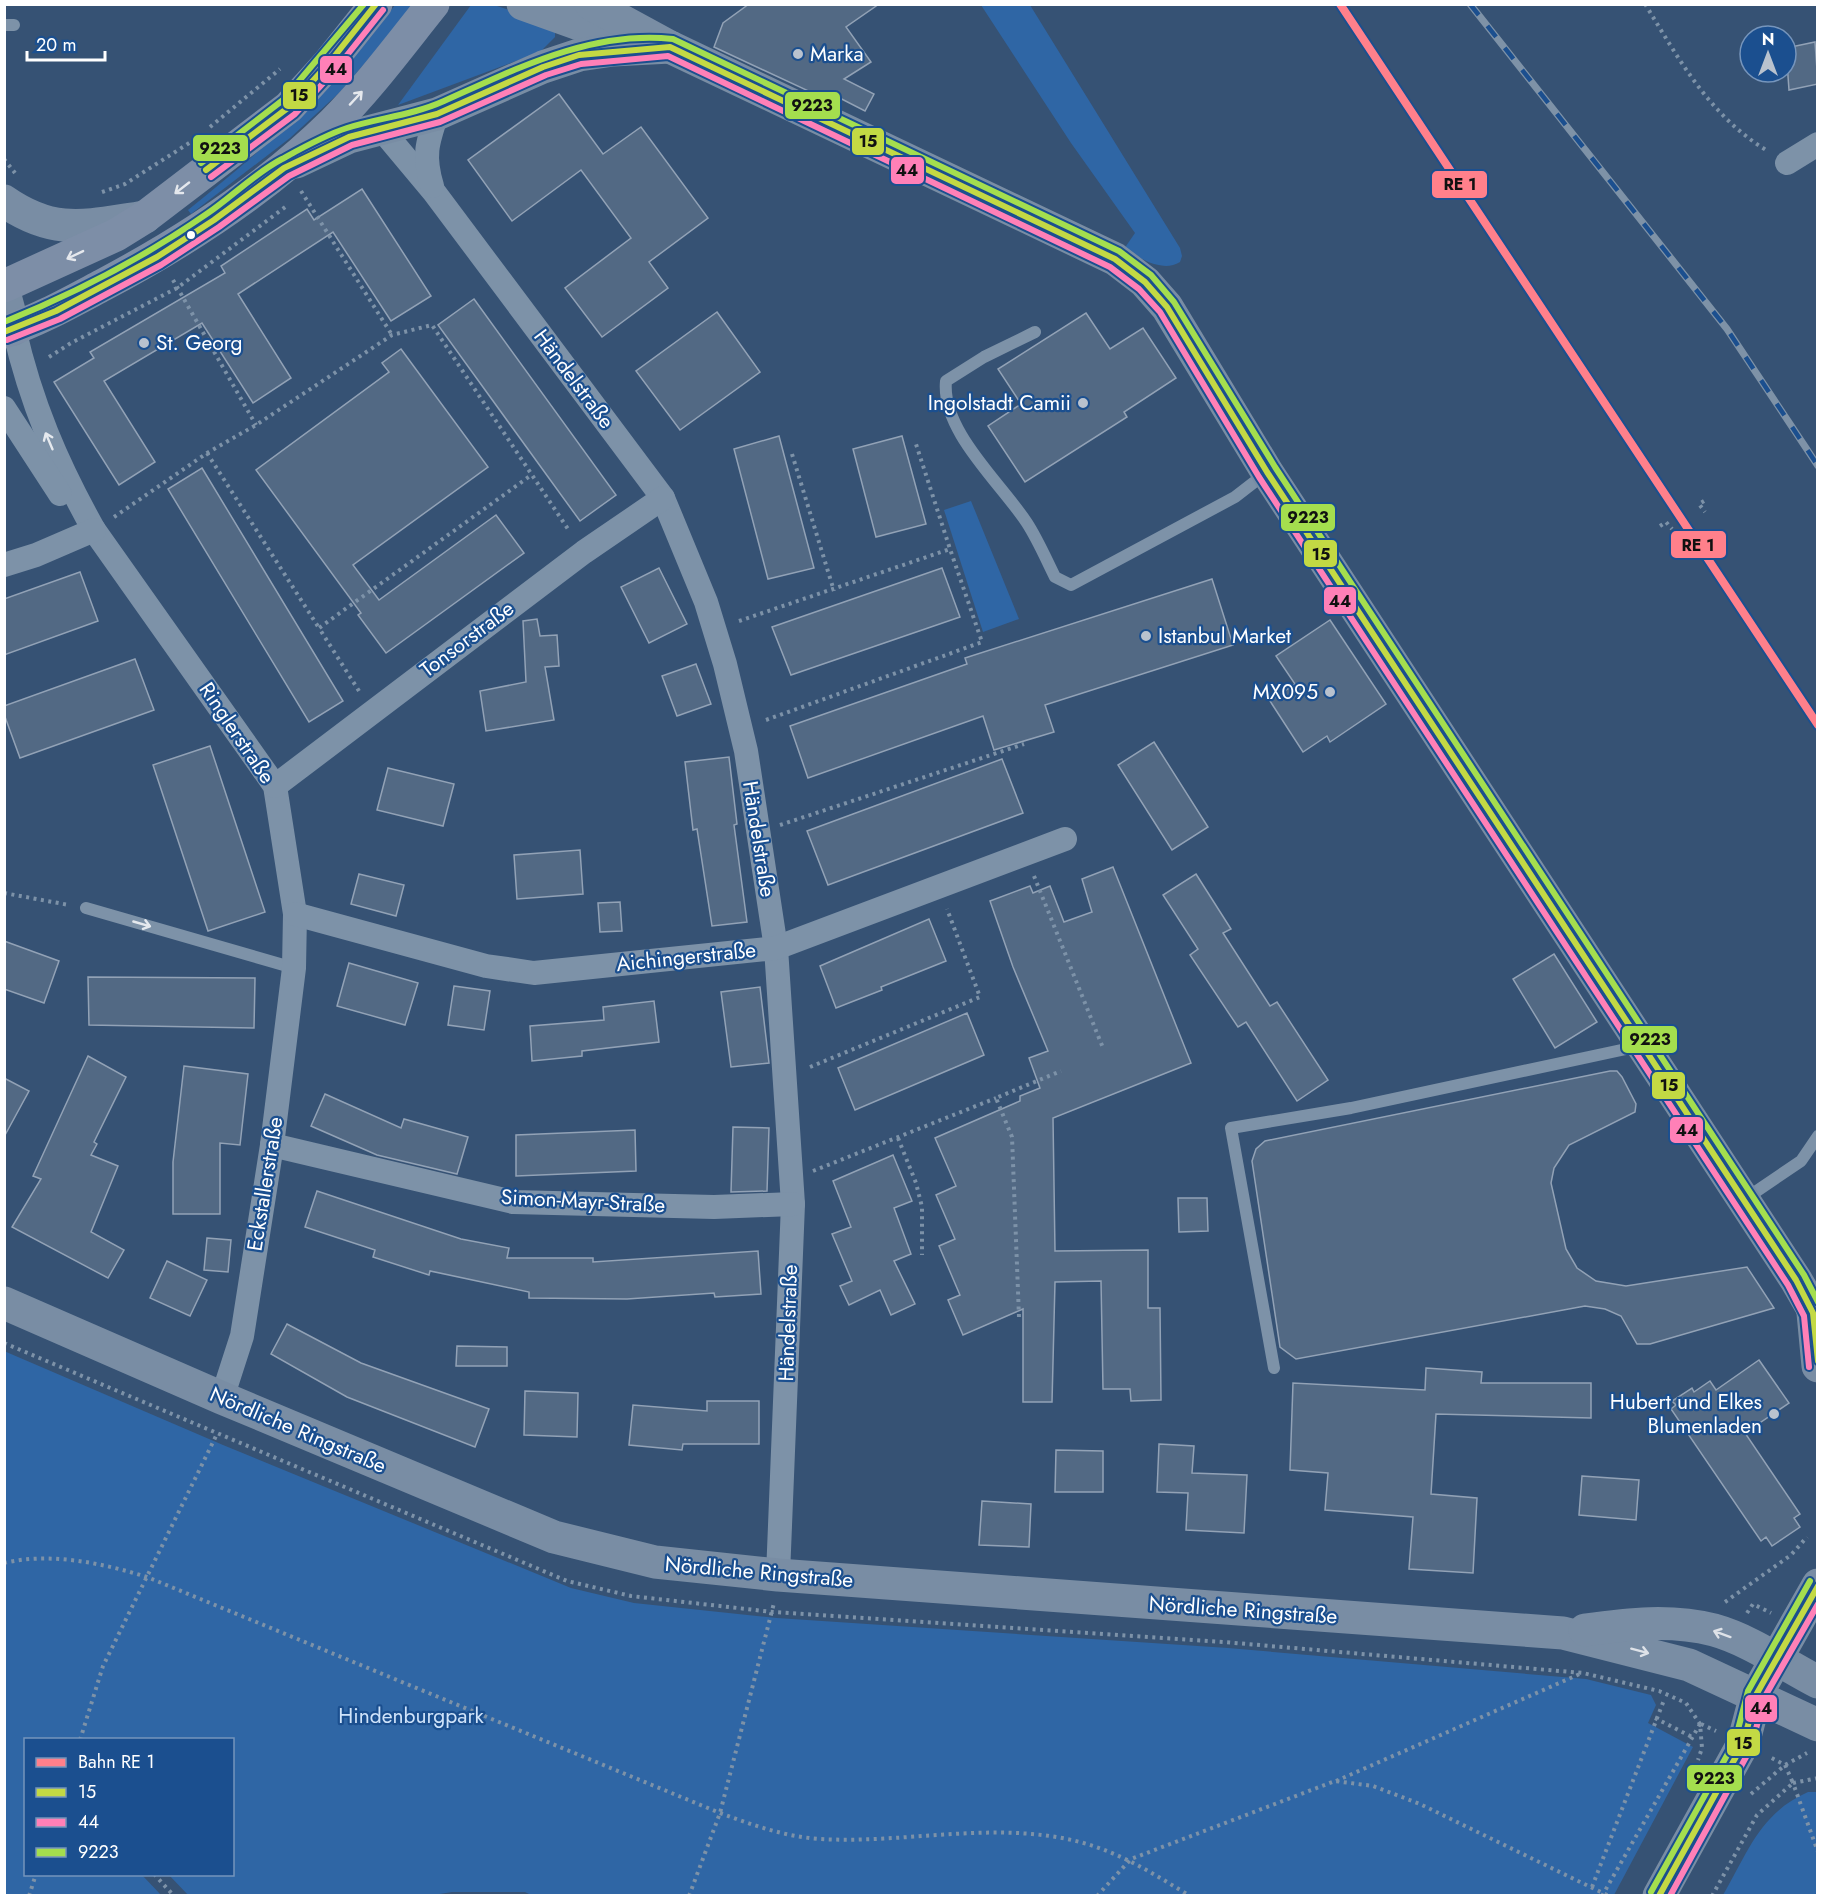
<svg xmlns="http://www.w3.org/2000/svg" width="1822" height="1900" viewBox="0 0 1822 1900" font-family="Jost,sans-serif">
<style>
.green{fill:#2f66a5}
.building{fill:#526984;stroke:#92a2b6;stroke-width:1.5}
.lines{fill:none;stroke-linecap:round;stroke-linejoin:round}
.path{stroke:#7d92a8;stroke-width:4;stroke-dasharray:3 4.5;stroke-linecap:butt}
.lane{stroke:#7d92a8;stroke-width:12}
.street{stroke:#7d92a8;stroke-width:24}
.secondary{stroke:#798da4;stroke-width:33}
.primary{stroke:#7d8ea7;stroke-width:33}
.rail-casing{stroke:#7e92a7;stroke-width:7}
.rail{stroke:#1b4f8f;stroke-width:4.5;stroke-dasharray:14;stroke-linecap:butt}
.bus-1-casing{stroke:#1b4f8f;stroke-width:10}
.bus-2-casing{stroke:#1b4f8f;stroke-width:10}
.bus-3-casing{stroke:#1b4f8f;stroke-width:10}
.bus-1{stroke:#c3d944;stroke-width:6}
.bus-2{stroke:#ff80b7;stroke-width:6}
.bus-3{stroke:#a4de4e;stroke-width:6}
.rail-1-casing{stroke:#1b4f8f;stroke-width:12}
.rail-1{stroke:#ff808b;stroke-width:8}
.oneway{stroke:#e5e8ed}
.oneway2{stroke:#e5e9ee}
.oneway3{stroke:#dee2e8}
.poi-dot{fill:#b9c2ce;stroke:#1b4f8f;stroke-width:2}
.bus-dot{fill:#fff;stroke:#1b4f8f;stroke-width:2}
.labels{text-anchor:middle;dominant-baseline:central;stroke-width:4.5;stroke-linejoin:round;paint-order:stroke}
.poi-label{font-size:21px;fill:#fff;stroke:#1b4f8f;text-anchor:start}
.street-label{font-size:21px;fill:#fff;stroke:#1b4f8f}
.park-label{font-size:21px;fill:#cfe3fa;stroke:#1b4f8f}
.line-badge{stroke:#1b4f8f;stroke-width:2}
.pale-badge-label{font-size:16px;text-anchor:middle;font-weight:bold;fill:#111}
</style>
<rect width="100%" height="100%" fill="#365274"/>
<g class="green">
<path d="M395,5H415L340,92L290,138L191,214L188,210C265,148 337,85 395,5Z"/>
<polygon points="471,5 494,5 555,25 555,37 540,52 398,105"/>
<path d="M981,5H1030L1180,248L1182,256L1180,262C1162,273 1140,258 1124,249L1135,233L1071,143Z"/>
<polygon points="971,501 1019,619 983,632 944,510"/>
<polygon points="4,1351 223,1445 571,1588 634,1603 777,1618 1228,1648 1586,1679 1651,1695 1656,1705 1648,1723 1693,1747 1614,1895 533,1896 525,1892 452,1892 427,1896 189,1896 169,1875 232,1874 232,1740 26,1740 26,1874 142,1875 161,1895 5,1895"/>
<path d="M1808,1792H1817V1895H1723C1748,1852 1760,1813 1808,1792Z"/>
</g>
<g class="building">
<polygon points="749,4 879,4 846,27 871,62 844,79 874,94 865,111 826,91 819,96 714,47 723,23"/>
<polygon points="1815,42 1818,84 1789,90 1786,48"/>
<polygon points="559,94 603,154 641,127 708,218 649,262 668,288 602,337 565,288 631,238 581,170 512,221 468,160"/>
<polygon points="362,189 431,296 391,321 333,232 238,294 291,378 253,403 202,323 104,381 155,462 119,485 54,382 94,358 90,352 225,273 221,266 307,209 314,220"/>
<polygon points="474,299 616,495 580,521 438,325"/>
<polygon points="717,312 760,372 680,430 636,371"/>
<polygon points="1086,313 1110,349 1143,328 1176,378 1124,412 1127,417 1025,482 988,426 1021,404 998,369"/>
<polygon points="401,349 488,467 353,565 379,600 496,515 524,553 386,653 358,615 361,613 256,470 389,372 382,363"/>
<polygon points="779,436 814,568 768,579 734,449"/>
<polygon points="902,436 926,524 876,537 853,449"/>
<polygon points="202,468 343,701 309,722 168,489"/>
<polygon points="659,568 687,624 649,643 621,587"/>
<polygon points="942,568 960,617 791,675 772,627"/>
<polygon points="80,572 98,621 4,655 4,599"/>
<polygon points="1212,579 1233,645 1045,705 1054,732 994,750 983,716 808,778 790,726 967,664 965,658"/>
<polygon points="537,619 540,636 557,635 559,666 545,667 554,720 486,731 480,691 526,682 523,621"/>
<polygon points="1330,620 1386,704 1330,742 1327,736 1303,752 1270,701 1295,684 1276,656"/>
<polygon points="135,659 154,710 20,758 4,714 4,706"/>
<polygon points="696,664 711,704 677,716 662,676"/>
<polygon points="1154,742 1208,827 1172,850 1118,765"/>
<polygon points="210,746 265,912 208,931 153,765"/>
<polygon points="729,757 737,824 734,825 747,922 712,926 697,829 693,830 685,762"/>
<polygon points="1002,759 1023,813 828,885 807,831"/>
<polygon points="388,768 454,784 443,826 377,810"/>
<polygon points="580,850 583,894 517,899 514,855"/>
<polygon points="1113,867 1191,1063 1053,1118 1055,1251 1148,1250 1148,1308 1160,1308 1161,1400 1131,1401 1130,1389 1103,1389 1101,1281 1055,1282 1052,1402 1023,1402 1023,1309 963,1335 948,1300 960,1295 939,1246 955,1239 936,1195 956,1186 935,1138 1020,1101 1020,1096 1040,1088 1029,1058 1048,1051 1013,967 990,901 1030,886 1033,893 1050,886 1064,922 1092,912 1082,879"/>
<polygon points="359,874 404,885 396,916 351,904"/>
<polygon points="1196,874 1231,929 1223,933 1270,1006 1277,1002 1328,1080 1297,1101 1246,1022 1238,1027 1190,955 1198,949 1163,895"/>
<polygon points="620,902 622,931 600,932 598,903"/>
<polygon points="929,919 946,961 881,987 882,990 836,1008 820,966"/>
<polygon points="4,941 59,961 44,1003 4,989"/>
<polygon points="1554,954 1597,1022 1555,1048 1513,979"/>
<polygon points="349,963 418,983 405,1025 337,1006"/>
<polygon points="88,977 255,978 254,1028 89,1025"/>
<polygon points="454,986 490,991 484,1030 448,1025"/>
<polygon points="760,987 769,1063 731,1067 721,992"/>
<polygon points="654,1001 659,1042 582,1051 582,1056 532,1061 530,1026 604,1020 603,1007"/>
<polygon points="967,1013 984,1055 855,1110 838,1068"/>
<polygon points="88,1056 126,1077 94,1142 97,1144 91,1155 118,1166 91,1232 124,1250 108,1278 12,1227 41,1179 33,1176"/>
<polygon points="184,1066 248,1074 240,1145 220,1143 220,1214 173,1214 173,1162"/>
<polygon points="1610,1071 1617,1071 1622,1077 1636,1104 1635,1112 1569,1145 1554,1168 1551,1183 1566,1249 1577,1268 1596,1281 1626,1286 1747,1267 1774,1308 1650,1344 1637,1344 1621,1316 1605,1309 1585,1306 1296,1359 1280,1347 1252,1161 1256,1149 1265,1141"/>
<polygon points="4,1078 29,1091 4,1137"/>
<polygon points="325,1094 401,1128 404,1119 468,1137 457,1174 377,1155 311,1126"/>
<polygon points="733,1127 769,1128 767,1191 731,1192"/>
<polygon points="635,1130 636,1171 516,1176 516,1135"/>
<polygon points="893,1155 912,1201 894,1208 911,1254 894,1261 915,1304 891,1315 880,1290 849,1305 840,1286 852,1281 832,1234 851,1227 833,1181"/>
<polygon points="317,1191 461,1239 509,1248 507,1258 593,1258 593,1262 758,1251 761,1294 715,1297 714,1293 627,1299 529,1298 529,1292 430,1271 429,1275 373,1257 375,1250 305,1227"/>
<polygon points="1178,1198 1207,1198 1208,1231 1179,1232"/>
<polygon points="207,1238 231,1240 228,1272 204,1270"/>
<polygon points="167,1261 207,1280 190,1316 150,1298"/>
<polygon points="287,1324 361,1363 489,1409 475,1447 347,1397 271,1354"/>
<polygon points="457,1346 507,1347 507,1366 456,1366"/>
<polygon points="1759,1360 1789,1403 1745,1433 1800,1514 1794,1518 1800,1527 1772,1546 1766,1537 1761,1541 1671,1409 1676,1405 1672,1401 1692,1388 1694,1392 1710,1381 1716,1390"/>
<polygon points="1426,1368 1482,1372 1481,1383 1591,1383 1591,1418 1436,1414 1431,1494 1477,1498 1473,1573 1409,1569 1413,1517 1325,1510 1328,1473 1290,1470 1293,1383 1425,1390"/>
<polygon points="525,1391 578,1393 577,1437 524,1435"/>
<polygon points="707,1401 759,1401 759,1444 683,1444 682,1450 629,1445 633,1405 707,1411"/>
<polygon points="1159,1444 1194,1446 1192,1473 1247,1475 1244,1533 1186,1530 1188,1493 1157,1492"/>
<polygon points="1056,1450 1103,1451 1103,1492 1055,1492"/>
<polygon points="1582,1476 1639,1480 1636,1520 1579,1515"/>
<polygon points="982,1501 1031,1504 1029,1547 979,1545"/>
</g>
<g class="lines">
<g class="path">
<path d="M1645,4C1679,59 1709,115 1766,150"/>
<polyline points="210,127 280,69"/>
<polyline points="4,159 15,173"/>
<polyline points="301,191 392,335"/>
<polyline points="102,192 125,184 197,138"/>
<polyline points="173,280 256,425"/>
<polyline points="49,357 71,343 177,288 288,205"/>
<polyline points="207,453 319,628"/>
<polyline points="792,454 834,591"/>
<polyline points="1704,501 1699,504 1705,512"/>
<polyline points="114,517 207,453 256,425 392,335 432,325 570,532"/>
<polyline points="1660,526 1666,522 1672,529"/>
<polyline points="739,621 950,549 915,441"/>
<polyline points="359,691 319,628 530,476"/>
<polyline points="766,720 982,642 950,549"/>
<polyline points="780,825 1024,744"/>
<polyline points="1034,876 1103,1048"/>
<polyline points="4,893 69,905"/>
<polyline points="810,1067 980,997 947,909"/>
<polyline points="898,1138 916,1183 922,1207 922,1255"/>
<polyline points="813,1171 996,1098"/>
<polyline points="1019,1317 1012,1137 996,1098 1061,1071"/>
<polyline points="4,1343 567,1581 631,1596 773,1612 1224,1642 1583,1673 1659,1691 1686,1703 1700,1724 1702,1748 1698,1760"/>
<path d="M4,1563C50,1552 102,1563 147,1577L720,1813C753,1825 785,1837 821,1839C906,1844 995,1820 1080,1842C1121,1853 1154,1874 1190,1896"/>
<polyline points="1725,1602 1791,1555 1807,1537"/>
<polyline points="1747,1613 1753,1604 1771,1613"/>
<polyline points="1655,1718 1692,1737"/>
<polyline points="1701,1724 1716,1731"/>
<polyline points="80,1740 103,1666 217,1434"/>
<polyline points="1818,1778 1793,1783 1818,1852"/>
<polyline points="1336,1781 1582,1673"/>
<polyline points="1751,1794 1785,1765 1807,1753"/>
<polyline points="154,1874 174,1896"/>
<polyline points="1592,1887 1664,1700"/>
<polyline points="29,1896 36,1874"/>
<polyline points="689,1896 720,1813 774,1603"/>
<polyline points="1097,1896 1131,1859 1335,1781 1373,1786 1420,1804 1609,1896"/>
<polyline points="1602,1896 1700,1724"/>
<polyline points="1712,1896 1757,1815 1793,1783 1785,1765 1768,1756"/>
</g>
<g class="lane">
<polyline points="4,25 14,25"/>
<path d="M1035,332L984,357L946,381C941,431 1001,483 1027,523C1038,540 1046,559 1055,577L1071,585L1235,497L1266,473"/>
<polyline points="86,908 294,968"/>
<polyline points="1745,1199 1801,1161 1818,1136"/>
<polyline points="1274,1368 1231,1128 1351,1108 1640,1046"/>
</g>
<g class="street">
<polyline points="375,129 388,137 434,192 663,498 706,602 725,664 746,751 776,948 793,1204 778,1575"/>
<polyline points="1787,163 1818,144"/>
<path d="M432,186C423,156 427,143 437,114"/>
<path d="M14,329C31,403 57,464 94,530L275,786L295,914L294,968L272,1145L242,1336L222,1398"/>
<polyline points="4,408 60,494"/>
<polyline points="4,565 36,555 94,530"/>
<polyline points="275,786 584,552 663,498"/>
<polyline points="295,914 486,966 534,973 776,948 1065,839"/>
<polyline points="272,1145 513,1202 714,1207 793,1204"/>
</g>
<g class="secondary">
<polyline points="523,4 576,23 621,35"/>
<polyline points="591,4 670,47 1115,259 1145,282 1167,307 1267,472 1796,1280 1818,1318"/>
<polyline points="296,162 349,137 437,114 543,67 579,55 613,50 670,47"/>
<path d="M4,201C56,237 88,225 145,217"/>
<polyline points="4,292 14,329"/>
<polyline points="4,1303 222,1398 554,1537 655,1562 778,1575 1563,1633 1689,1665 1818,1725"/>
<polyline points="1813,1313 1818,1366"/>
<path d="M1585,1630C1628,1624 1671,1619 1714,1630C1750,1640 1785,1665 1818,1682"/>
<polyline points="1659,1896 1743,1744 1756,1695 1818,1585"/>
</g>
<g class="primary">
<polyline points="4,286 116,235 145,217 289,107 329,63 376,4"/>
<path d="M4,332C39,320 71,302 103,285C186,241 266,189 333,123C370,86 400,45 433,4"/>
</g>
<defs>
<polyline id="rail" points="1470,4 1727,329 1818,466"/>
</defs>
<use href="#rail" class="rail-casing"/>
<use href="#rail" class="rail"/>
<defs>
<g id="bus-1">
<polyline points="206,170 289,107 329,63 376,4"/>
<polyline points="4,332 56,311 157,257 214,220 284,168 349,137 437,114 543,67 579,55 670,47 1115,259 1145,282 1167,307 1267,472 1796,1280 1813,1313 1818,1361"/>
<polyline points="1659,1896 1743,1744 1756,1695 1818,1586"/>
</g>
<g id="bus-2">
<polyline points="211,177 295,114 336,69 383,10"/>
<polyline points="7,340 60,319 161,265 219,227 289,176 352,145 440,122 546,75 581,64 668,56 1110,267 1139,289 1160,312 1259,477 1788,1285 1804,1316 1809,1367"/>
<polyline points="1670,1896 1751,1748 1764,1698 1818,1604"/>
</g>
<g id="bus-3">
<polyline points="201,163 283,100 364,4"/>
<path d="M4,322C76,293 145,257 208,213C233,196 255,173 282,159C302,148 325,135 347,128C379,118 413,115 444,101C516,69 591,30 673,39L1119,251L1151,275L1174,302L1275,467L1804,1275L1818,1302"/>
<polyline points="1651,1892 1735,1741 1748,1691 1810,1581"/>
</g>
</defs>
<use href="#bus-1" class="bus-1-casing"/>
<use href="#bus-2" class="bus-2-casing"/>
<use href="#bus-3" class="bus-3-casing"/>
<use href="#bus-1" class="bus-1"/>
<use href="#bus-2" class="bus-2"/>
<use href="#bus-3" class="bus-3"/>
<defs>
<polyline id="rail-1" points="1340,4 1818,725"/>
</defs>
<use href="#rail-1" class="rail-1-casing"/>
<use href="#rail-1" class="rail-1"/>
</g>
<defs><path id="oneway-shaft" d="M-6 0H5M1.5-3L5.5 0L1.5 3" fill="none" stroke-width="1.6" stroke-linecap="round" stroke-linejoin="round" transform="scale(1.5)"/></defs>
<g class="oneway">
<use href="#oneway-shaft" transform="translate(356 98) rotate(-47)"/>
<use href="#oneway-shaft" transform="translate(182 188) rotate(142)"/>
<use href="#oneway-shaft" transform="translate(75 255) rotate(154)"/>
</g>
<g class="oneway2">
<use href="#oneway-shaft" transform="translate(49 441) rotate(-113)"/>
<use href="#oneway-shaft" transform="translate(142 924) rotate(16)"/>
</g>
<g class="oneway3">
<use href="#oneway-shaft" transform="translate(1722 1634) rotate(-160)"/>
<use href="#oneway-shaft" transform="translate(1640 1651) rotate(15)"/>
</g>
<g class="poi-dot">
<circle cx="798" cy="54" r="6"/>
<circle cx="144" cy="343" r="6"/>
<circle cx="1083" cy="403" r="6"/>
<circle cx="1146" cy="636" r="6"/>
<circle cx="1330" cy="692" r="6"/>
<circle cx="1774" cy="1414" r="6"/>
</g>
<circle class="bus-dot" cx="191" cy="235" r="5"/>
<g class="labels">
<g class="poi-label">
<text x="810" y="54">Marka</text>
<text x="156" y="343">St. Georg</text>
<text x="1071" y="403" text-anchor="end">Ingolstadt Camii</text>
<text x="1158" y="636">Istanbul Market</text>
<text x="1318" y="692" text-anchor="end">MX095</text>
<text x="1762" y="1402" text-anchor="end">Hubert und Elkes<tspan x="1762" dy="24">Blumenladen</tspan></text>
</g>
<g class="street-label">
<text transform="translate(574 379) rotate(53)">Händelstraße</text>
<text transform="translate(467 639) rotate(-37)">Tonsorstraße</text>
<text transform="translate(237 733) rotate(56)">Ringlerstraße</text>
<text transform="translate(759 839) rotate(81)">Händelstraße</text>
<text transform="translate(686 957) rotate(-6)">Aichingerstraße</text>
<text transform="translate(265 1184) rotate(-81)">Eckstallerstraße</text>
<text transform="translate(583 1201) rotate(3)">Simon-Mayr-Straße</text>
<text transform="translate(788 1323) rotate(-88)">Händelstraße</text>
<text transform="translate(298 1430) rotate(23)">Nördliche Ringstraße</text>
<text transform="translate(759 1572) rotate(5)">Nördliche Ringstraße</text>
<text transform="translate(1243 1610) rotate(4)">Nördliche Ringstraße</text>
</g>
<g class="park-label">
<text x="411" y="1716">Hindenburgpark</text>
</g>
</g>
<g class="line-badge">
<rect x="319" y="55" width="34" height="29" rx="6" fill="#ff80b7"/>
<rect x="282" y="81" width="35" height="29" rx="6" fill="#c3d944"/>
<rect x="784" y="91" width="57" height="29" rx="6" fill="#a4de4e"/>
<rect x="851" y="127" width="34" height="29" rx="6" fill="#c3d944"/>
<rect x="192" y="134" width="57" height="28" rx="6" fill="#a4de4e"/>
<rect x="890" y="156" width="35" height="29" rx="6" fill="#ff80b7"/>
<rect x="1431" y="170" width="57" height="29" rx="6" fill="#ff808b"/>
<rect x="1280" y="503" width="56" height="29" rx="6" fill="#a4de4e"/>
<rect x="1670" y="530" width="57" height="29" rx="6" fill="#ff808b"/>
<rect x="1303" y="539" width="35" height="29" rx="6" fill="#c3d944"/>
<rect x="1323" y="586" width="34" height="29" rx="6" fill="#ff80b7"/>
<rect x="1621" y="1025" width="57" height="29" rx="6" fill="#a4de4e"/>
<rect x="1651" y="1071" width="35" height="29" rx="6" fill="#c3d944"/>
<rect x="1669" y="1116" width="35" height="28" rx="6" fill="#ff80b7"/>
<rect x="1744" y="1694" width="34" height="29" rx="6" fill="#ff80b7"/>
<rect x="1726" y="1728" width="35" height="29" rx="6" fill="#c3d944"/>
<rect x="1686" y="1764" width="57" height="28" rx="6" fill="#a4de4e"/>
</g>
<g class="pale-badge-label">
<text x="336" y="75">44</text>
<text x="299" y="101">15</text>
<text x="812" y="111">9223</text>
<text x="868" y="147">15</text>
<text x="220" y="154">9223</text>
<text x="907" y="176">44</text>
<text x="1460" y="190">RE 1</text>
<text x="1308" y="523">9223</text>
<text x="1698" y="551">RE 1</text>
<text x="1321" y="560">15</text>
<text x="1340" y="607">44</text>
<text x="1650" y="1045">9223</text>
<text x="1669" y="1091">15</text>
<text x="1687" y="1136">44</text>
<text x="1761" y="1714">44</text>
<text x="1743" y="1749">15</text>
<text x="1714" y="1784">9223</text>
</g>
<rect width="1822" height="1900" fill="none" stroke="#ffffff" stroke-width="12"/>
<rect x="24" y="1738" width="210" height="138" fill="#1b4f8f" stroke="#7695bc" stroke-width="1.5"/>
<rect x="36" y="1758" width="30" height="9" fill="#ff808b" stroke="#7695bc" stroke-width="1.5"/>
<text x="78" y="1768" font-size="18" fill="#ffffff">Bahn RE 1</text>
<rect x="36" y="1788" width="30" height="9" fill="#c3d944" stroke="#7695bc" stroke-width="1.5"/>
<text x="78" y="1798" font-size="18" fill="#ffffff">15</text>
<rect x="36" y="1818" width="30" height="9" fill="#ff80b7" stroke="#7695bc" stroke-width="1.5"/>
<text x="78" y="1828" font-size="18" fill="#ffffff">44</text>
<rect x="36" y="1848" width="30" height="9" fill="#a4de4e" stroke="#7695bc" stroke-width="1.5"/>
<text x="78" y="1858" font-size="18" fill="#ffffff">9223</text>
<g transform="translate(1768 54)"><circle r="28" fill="#1b4f8f" stroke="#7695bc" stroke-width="1.5"/>
<path d="M0-4.5L10 22L0 15L-10 22Z" fill="#b9c2ce"/>
<text y="-9" font-size="16" font-weight="bold" text-anchor="middle" fill="#ffffff">N</text>
</g>
<path d="M27 51v9h78v-9" fill="none" stroke="#ffffff" stroke-width="3"/>
<text x="36" y="51" font-size="18" fill="#ffffff" stroke="#1b4f8f" stroke-width="4.5" paint-order="stroke">20 m</text>
</svg>
